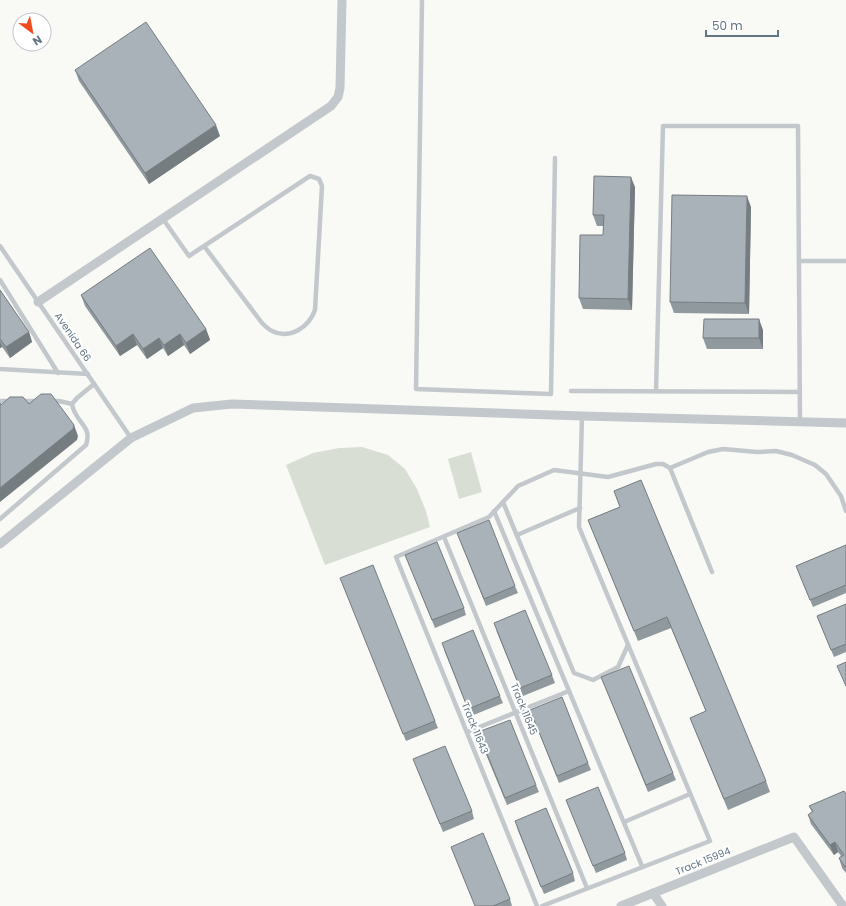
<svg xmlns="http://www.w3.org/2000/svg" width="846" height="906" viewBox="0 0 846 906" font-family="Poppins,sans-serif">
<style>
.green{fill:#d9ded5}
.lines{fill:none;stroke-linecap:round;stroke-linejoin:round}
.lane{stroke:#c3c8cc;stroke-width:4.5}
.street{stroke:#c3c8cc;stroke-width:9}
.wall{fill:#90999e}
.shaded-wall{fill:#767d81}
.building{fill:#a8b2b8;stroke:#767d81}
.labels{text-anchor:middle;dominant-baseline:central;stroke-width:4;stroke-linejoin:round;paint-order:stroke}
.street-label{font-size:10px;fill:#627583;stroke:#fff}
</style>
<rect width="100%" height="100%" fill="#f9f9f6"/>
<g class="green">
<polygon points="362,447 388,455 405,469 417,489 426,511 430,527 325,565 286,465 313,453 339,448"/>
<polygon points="471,452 482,492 459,499 448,459"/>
</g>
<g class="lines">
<g class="lane">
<polyline points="422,0 416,389 551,394 555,158"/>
<path d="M163,219L189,256L310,176L319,179L322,186L315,310C309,327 290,340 272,331C268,329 265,326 262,323L204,246"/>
<polyline points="0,246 131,438"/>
<polyline points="799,261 846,261"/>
<polyline points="0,280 58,373"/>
<polyline points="0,369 88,374"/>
<polyline points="571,391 800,392"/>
<polyline points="656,391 663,126 798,126 800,422"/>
<polyline points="0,401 11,401"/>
<polyline points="20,401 37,401"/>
<polyline points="50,401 59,401 72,404"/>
<polyline points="670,468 708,452 723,449 757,452 776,451 792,455 815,465 826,474 841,496 846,511"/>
<polyline points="503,502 574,673 593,680 618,667 628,645"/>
<polyline points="494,511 642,866"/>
<path d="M0,519L86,445C93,425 75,423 72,404L77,398L94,384"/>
<polyline points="517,535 580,508"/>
<polyline points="444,537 587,888"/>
<polyline points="467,732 569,691"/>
<polyline points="624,822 690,794"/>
<polyline points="537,906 396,557 489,517 518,486 554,470 608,477 656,464 663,464 670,468 712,572"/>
<polyline points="542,906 710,841 579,527 582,416"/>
</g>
<g class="street">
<polyline points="38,302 331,106 338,97 340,88 342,0"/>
<polyline points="0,544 131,438 193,408 232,404 582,416 846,423"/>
<polyline points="653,893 662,906"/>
<polyline points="621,906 794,837 843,906"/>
</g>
</g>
<g class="wall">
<polygon points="75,70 220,136 149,184 79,81"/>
<polygon points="635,187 632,310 583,309 579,298 603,235 604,226 597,226 593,215"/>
<polygon points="751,207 749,314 674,313 670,302"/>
<polygon points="0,290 29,332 32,342 10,358 2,347 0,348"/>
<polygon points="81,295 206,329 210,340 190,354 184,345 168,356 163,348 147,359 137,345 120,356 85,306"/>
<polygon points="763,330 763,349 707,349 703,338"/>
<polygon points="614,491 766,781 770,792 728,810 690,718 706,711 671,628 638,641 588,520 620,507"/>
<polygon points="460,540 515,586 518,593 486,606"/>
<polygon points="846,545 846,593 813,607 796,566"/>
<polygon points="408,562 464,608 466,615 435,628"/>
<polygon points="343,585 435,721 438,728 406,741"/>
<polygon points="846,604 846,652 834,657 817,616"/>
<polygon points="496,630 552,675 555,683 523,696"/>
<polygon points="444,650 500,696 503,703 471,716"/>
<polygon points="601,677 673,773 676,780 648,792"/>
<polygon points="530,710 588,763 591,770 559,783"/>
<polygon points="480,740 536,785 539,792 507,805"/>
<polygon points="416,766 472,811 474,819 443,832"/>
<polygon points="846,794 846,873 842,868 839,858 841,856 838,852 834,855 811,824 808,815 812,812 809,806"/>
<polygon points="569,807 625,853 627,860 596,873"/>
<polygon points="517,828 573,873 575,881 544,894"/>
<polygon points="451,847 510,899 512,906 475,906"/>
</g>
<g class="shaded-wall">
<polygon points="216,125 220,136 149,184 145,173"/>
<polygon points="631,177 635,187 632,310 628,299"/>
<polygon points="747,196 751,207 749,314 745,303"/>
<polygon points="759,319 763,330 763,349 759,338"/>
<polygon points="206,329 210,340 190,354 186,343"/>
<polygon points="29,332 32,342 10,358 6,347"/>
<polygon points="133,334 137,345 120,356 116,346"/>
<polygon points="180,334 184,345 168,356 164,345"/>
<polygon points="159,338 163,348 147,359 143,349"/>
<polygon points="0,342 2,347 0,348"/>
<polygon points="74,425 78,436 77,440 0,502 0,488"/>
<polygon points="835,842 838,852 834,855 830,845"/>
</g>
<g class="building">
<polygon points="146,22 216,125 145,173 75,70"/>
<polygon points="594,176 631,177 628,299 579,298 580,235 603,235 604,215 593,215"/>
<polygon points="672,195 747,196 745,303 670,302"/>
<polygon points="150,248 206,329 186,343 180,334 164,345 159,338 143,349 133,334 116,346 81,295"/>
<polygon points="0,290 29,332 6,347 0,339"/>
<polygon points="704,319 759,319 759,338 703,338"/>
<polygon points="41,394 51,394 74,425 73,429 0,488 0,403 1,405 10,397 23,397 29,404"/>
<polygon points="641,480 766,781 724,799 690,718 706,711 667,617 634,631 588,520 620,507 614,491"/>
<polygon points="489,520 515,586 484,599 457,533"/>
<polygon points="437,542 464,608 432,620 405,555"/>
<polygon points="846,545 846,585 810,600 796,566"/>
<polygon points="373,565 435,721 403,734 340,578"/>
<polygon points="846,604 846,644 831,650 817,616"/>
<polygon points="525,610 552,675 520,688 494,623"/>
<polygon points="473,630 500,696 468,709 442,643"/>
<polygon points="846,662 846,686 837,666"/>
<polygon points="629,666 673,773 646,785 601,677"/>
<polygon points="562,697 588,763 557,776 530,710"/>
<polygon points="510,720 536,785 505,798 478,732"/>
<polygon points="445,746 472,811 440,824 413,759"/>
<polygon points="598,787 625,853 593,866 566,800"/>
<polygon points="844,791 846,794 846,868 839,858 844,855 835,842 830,845 808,815 813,811 809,806"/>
<polygon points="546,808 573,873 541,887 515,821"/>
<polygon points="483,833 510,899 493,906 475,906 451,847"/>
</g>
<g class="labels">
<g class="street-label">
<text transform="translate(73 337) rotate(56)">Avenida 66</text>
<text transform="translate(524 709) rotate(68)">Track 11645</text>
<text transform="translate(475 728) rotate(68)">Track 11643</text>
<text transform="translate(703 861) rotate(-22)">Track 15994</text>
</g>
</g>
<g transform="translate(32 32) rotate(148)"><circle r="19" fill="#ffffff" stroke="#c0c8cd"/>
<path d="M0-3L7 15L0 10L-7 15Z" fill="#f04a1f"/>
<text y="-6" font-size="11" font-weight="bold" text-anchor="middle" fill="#627583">N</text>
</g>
<path d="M706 30v6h72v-6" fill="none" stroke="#627583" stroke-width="2"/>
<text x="712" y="30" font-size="12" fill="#627583" stroke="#ffffff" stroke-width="3" paint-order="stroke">50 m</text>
</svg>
